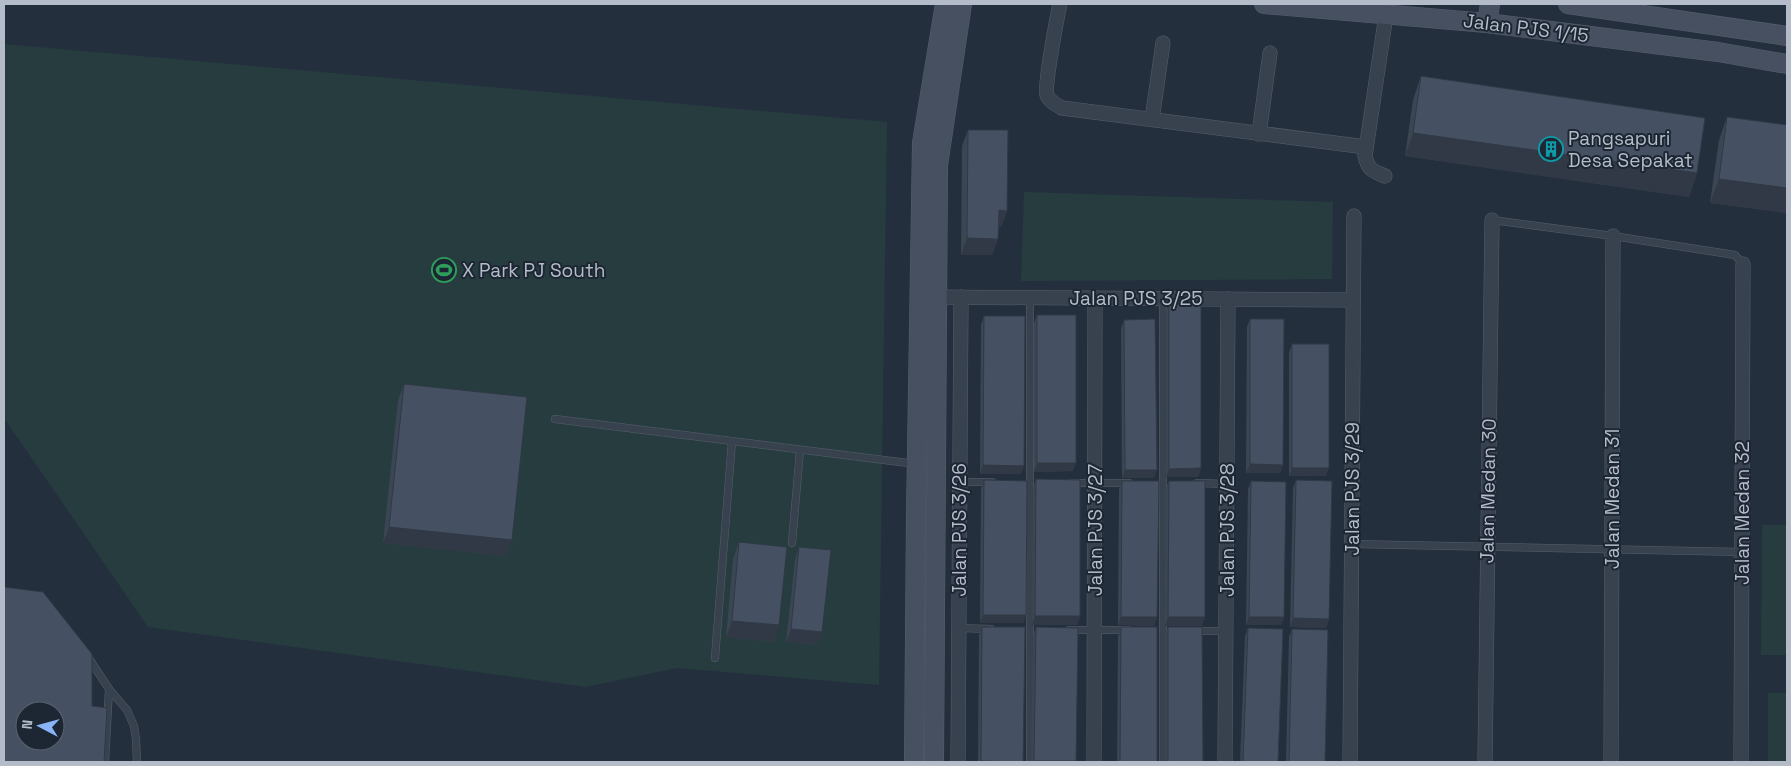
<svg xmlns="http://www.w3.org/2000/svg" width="1791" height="766" viewBox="0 0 1791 766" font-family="'Space Grotesk',sans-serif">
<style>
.green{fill:#263c3f}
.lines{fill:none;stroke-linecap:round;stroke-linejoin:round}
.service-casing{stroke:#565f6c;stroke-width:8}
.minor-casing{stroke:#565f6c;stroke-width:15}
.secondary-casing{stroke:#565f6c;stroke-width:20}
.service{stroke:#38414e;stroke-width:7}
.minor{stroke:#38414e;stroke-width:14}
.secondary{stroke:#465061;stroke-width:19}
.wall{fill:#3b4654}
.shaded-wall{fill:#303945}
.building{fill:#455162;stroke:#303945;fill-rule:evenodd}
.labels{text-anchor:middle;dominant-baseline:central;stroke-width:4;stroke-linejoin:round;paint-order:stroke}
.street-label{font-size:19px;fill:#b4bcc9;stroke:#1d2633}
.poi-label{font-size:19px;fill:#b4bcc9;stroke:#1d2633;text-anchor:start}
</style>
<rect width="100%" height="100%" fill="#242f3e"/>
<g class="green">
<polygon points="4,44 887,122 879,685 677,668 586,687 148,627 4,418"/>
<polygon points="1024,192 1333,202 1332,279 1021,281"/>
<polygon points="1762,525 1787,525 1787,655 1761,655"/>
<rect x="1768" y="693" width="19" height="69"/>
</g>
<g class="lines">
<defs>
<g id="service">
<polyline points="1492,220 1613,236 1735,255 1743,264"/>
<polyline points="555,419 916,464"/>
<polyline points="959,482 992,482"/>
<polyline points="1072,483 1129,483"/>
<polyline points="1197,483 1227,484"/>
<polyline points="792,543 800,450"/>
<polyline points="1352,544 1742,552"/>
<polyline points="959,628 991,629"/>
<polyline points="1069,630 1128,630"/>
<polyline points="1194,631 1226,631"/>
<polyline points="88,657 109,689 127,710 134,726 136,739 137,762"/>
<polyline points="715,658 732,441"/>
<polyline points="105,762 109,689"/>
<polyline points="1030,762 1030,298"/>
<polyline points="1163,762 1163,299"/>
</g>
<g id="minor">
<path d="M1060,4C1057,18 1044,86 1047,95C1049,101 1057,105 1062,108L1366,147"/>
<polyline points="1152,119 1163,43"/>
<polyline points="1259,134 1270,53"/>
<path d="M1385,176C1372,171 1368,169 1365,156L1386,15"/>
<polyline points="928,297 1353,300"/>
<polyline points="958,762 961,297"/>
<polyline points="1094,762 1095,298"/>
<polyline points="1225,762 1228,299"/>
<polyline points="1350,762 1354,216"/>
<polyline points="1485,762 1492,220"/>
<polyline points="1611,762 1613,236"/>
<polyline points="1741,762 1743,264"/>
</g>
<g id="secondary">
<polyline points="1264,4 1487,23 1718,52 1787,64"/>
<polyline points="1568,4 1787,36"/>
<polyline points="1487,23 1490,4"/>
<polyline points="914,762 916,515 922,143 945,4"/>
<polyline points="934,762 938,165 962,4"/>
</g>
</defs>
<use href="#service" class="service-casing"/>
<use href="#minor" class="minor-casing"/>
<use href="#secondary" class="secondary-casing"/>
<use href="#service" class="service"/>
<use href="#minor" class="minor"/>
<use href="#secondary" class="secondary"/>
</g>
<g class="wall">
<polygon points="1421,76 1697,173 1689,197 1405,156 1413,100"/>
<polygon points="1727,117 1787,125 1787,213 1710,203 1719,140"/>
<polygon points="968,130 1007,211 1001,227 998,227 998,239 992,255 961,255 962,146"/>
<polygon points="1169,304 1201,468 1198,477 1166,477 1166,312"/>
<polygon points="1037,315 1073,471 1034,472 1034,323"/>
<polygon points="984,316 1021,474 980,474 981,325"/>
<polygon points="1250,319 1283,465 1280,473 1246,473 1247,327"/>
<polygon points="1124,320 1154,478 1122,478 1121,328"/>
<polygon points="1292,344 1326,476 1289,476 1289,353"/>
<polygon points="404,384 506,556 383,543 398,400"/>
<polygon points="1036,479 1080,616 1077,625 1032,625 1033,488"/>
<polygon points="984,480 1026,615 1023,623 980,623 981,489"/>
<polygon points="1296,480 1329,619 1326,628 1290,627 1293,488"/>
<polygon points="1122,481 1157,617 1154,626 1118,625 1119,489"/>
<polygon points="1169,481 1202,626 1165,626 1165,489"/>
<polygon points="1251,481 1284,617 1281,625 1246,625 1248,489"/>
<polygon points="739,542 779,625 773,642 726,637 733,559"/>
<polygon points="799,547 822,632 817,645 786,642 795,560"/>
<polygon points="982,627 1025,627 1023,762 978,762 979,635"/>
<polygon points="1036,627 1076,761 1076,762 1031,762 1033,636"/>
<polygon points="1121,627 1157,762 1117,762 1118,636"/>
<polygon points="1168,627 1203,762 1165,762 1165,636"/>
<polygon points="1248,628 1278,762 1240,762 1245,636"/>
<polygon points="1292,629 1325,762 1286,762 1289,637"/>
</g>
<g class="shaded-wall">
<polygon points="1413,133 1697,173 1689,197 1405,156"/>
<polygon points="1719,179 1787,188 1787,213 1710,203"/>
<polygon points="999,210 1007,211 1001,227 993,227"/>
<polygon points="967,238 998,239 992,255 961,255"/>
<polygon points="1037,463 1076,463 1073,471 1034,472"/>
<polygon points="1250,464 1283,465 1280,473 1246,473"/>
<polygon points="983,465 1024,466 1021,474 980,474"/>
<polygon points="1201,468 1198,477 1166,477 1169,469"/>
<polygon points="1292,468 1329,468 1326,476 1289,476"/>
<polygon points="1125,470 1157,470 1154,478 1122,478"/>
<polygon points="389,527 512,540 506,556 383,543"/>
<polygon points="983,615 1026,615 1023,623 980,623"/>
<polygon points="1035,616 1080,616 1077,625 1032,625"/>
<polygon points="1121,617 1157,617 1154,626 1118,625"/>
<polygon points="1168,617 1205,617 1202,626 1165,626"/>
<polygon points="1249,617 1284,617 1281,625 1246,625"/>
<polygon points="1293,618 1329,619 1326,628 1290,627"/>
<polygon points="732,621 779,625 773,642 726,637"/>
<polygon points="791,629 822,632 817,645 786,642"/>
<polygon points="981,761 1023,762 980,762"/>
<polygon points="1034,761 1076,761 1076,762 1033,762"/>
</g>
<g class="building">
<polygon points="1421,76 1705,118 1697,173 1413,133"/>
<polygon points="1727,117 1787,125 1787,188 1719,179"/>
<polygon points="968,130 1008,130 1007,211 999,210 998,239 967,238"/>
<polygon points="1169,304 1201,304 1201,468 1169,469"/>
<rect x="1037" y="315" width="39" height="148"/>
<polygon points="984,316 1025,316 1024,466 983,465"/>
<polygon points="1155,319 1157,470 1125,470 1124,320"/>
<polygon points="1250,319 1284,319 1283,465 1250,464"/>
<rect x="1292" y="344" width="37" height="124"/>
<polygon points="404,384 527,397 512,540 389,527"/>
<polygon points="1036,479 1080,480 1080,616 1035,616"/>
<polygon points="984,480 1027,481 1026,615 983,615"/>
<polygon points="1296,480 1332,481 1329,619 1293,618"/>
<polygon points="1122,481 1159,481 1157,617 1121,617"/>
<polygon points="1169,481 1205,481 1205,617 1168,617"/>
<polygon points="1251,481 1286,482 1284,617 1249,617"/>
<polygon points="739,542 787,547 779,625 732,621"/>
<polygon points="799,547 831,550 822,632 791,629"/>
<path d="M4,587L43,592L92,654V706L107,708L104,762H4ZM25,711H55V741H25Z"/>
<polygon points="982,627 1025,627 1023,762 981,761"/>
<polygon points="1036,627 1078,628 1076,761 1034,761"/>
<polygon points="1121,627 1157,627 1157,762 1120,762"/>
<polygon points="1168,627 1202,627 1203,762 1168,762"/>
<polygon points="1248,628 1283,629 1278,762 1243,762"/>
<polygon points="1292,629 1328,630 1325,762 1289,762"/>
</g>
<defs>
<symbol id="building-ring" viewBox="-11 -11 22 22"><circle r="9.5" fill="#1d2633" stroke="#0f9aa8" stroke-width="1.5"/><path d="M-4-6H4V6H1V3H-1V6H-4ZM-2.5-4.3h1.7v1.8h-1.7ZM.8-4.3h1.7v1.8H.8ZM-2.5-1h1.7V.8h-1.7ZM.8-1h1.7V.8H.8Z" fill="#0f9aa8"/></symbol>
<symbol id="stadium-ring" viewBox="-11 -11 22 22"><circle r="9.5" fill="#1d2633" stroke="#2e9e5b" stroke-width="1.5"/><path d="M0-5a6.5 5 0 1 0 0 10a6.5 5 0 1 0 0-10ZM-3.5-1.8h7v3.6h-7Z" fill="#2e9e5b"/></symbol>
</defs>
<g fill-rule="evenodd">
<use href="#building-ring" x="1537" y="135" width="28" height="28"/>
<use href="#stadium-ring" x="430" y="256" width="28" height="28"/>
</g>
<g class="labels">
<g class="street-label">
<text transform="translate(1526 28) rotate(7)">Jalan PJS 1/15</text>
<text x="1136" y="298">Jalan PJS 3/25</text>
<text transform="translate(1352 489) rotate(-90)">Jalan PJS 3/29</text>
<text transform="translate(1488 491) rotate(-89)">Jalan Medan 30</text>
<text transform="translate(1612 499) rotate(-90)">Jalan Medan 31</text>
<text transform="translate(1742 513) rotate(-90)">Jalan Medan 32</text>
<text transform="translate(959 530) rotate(-90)">Jalan PJS 3/26</text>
<text transform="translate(1095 530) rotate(-90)">Jalan PJS 3/27</text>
<text transform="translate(1227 530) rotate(-90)">Jalan PJS 3/28</text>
</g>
<g class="poi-label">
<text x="1568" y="138">Pangsapuri<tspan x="1568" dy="22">Desa Sepakat</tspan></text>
<text x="462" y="270">X Park PJ South</text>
</g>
</g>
<rect width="1791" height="766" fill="none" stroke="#b4bcc9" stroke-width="10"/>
<g transform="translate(40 726) rotate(276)"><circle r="24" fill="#1d2633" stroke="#59626f"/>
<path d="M0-4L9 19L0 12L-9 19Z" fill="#8ab4f8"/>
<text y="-8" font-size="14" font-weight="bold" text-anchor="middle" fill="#b4bcc9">N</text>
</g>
</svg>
